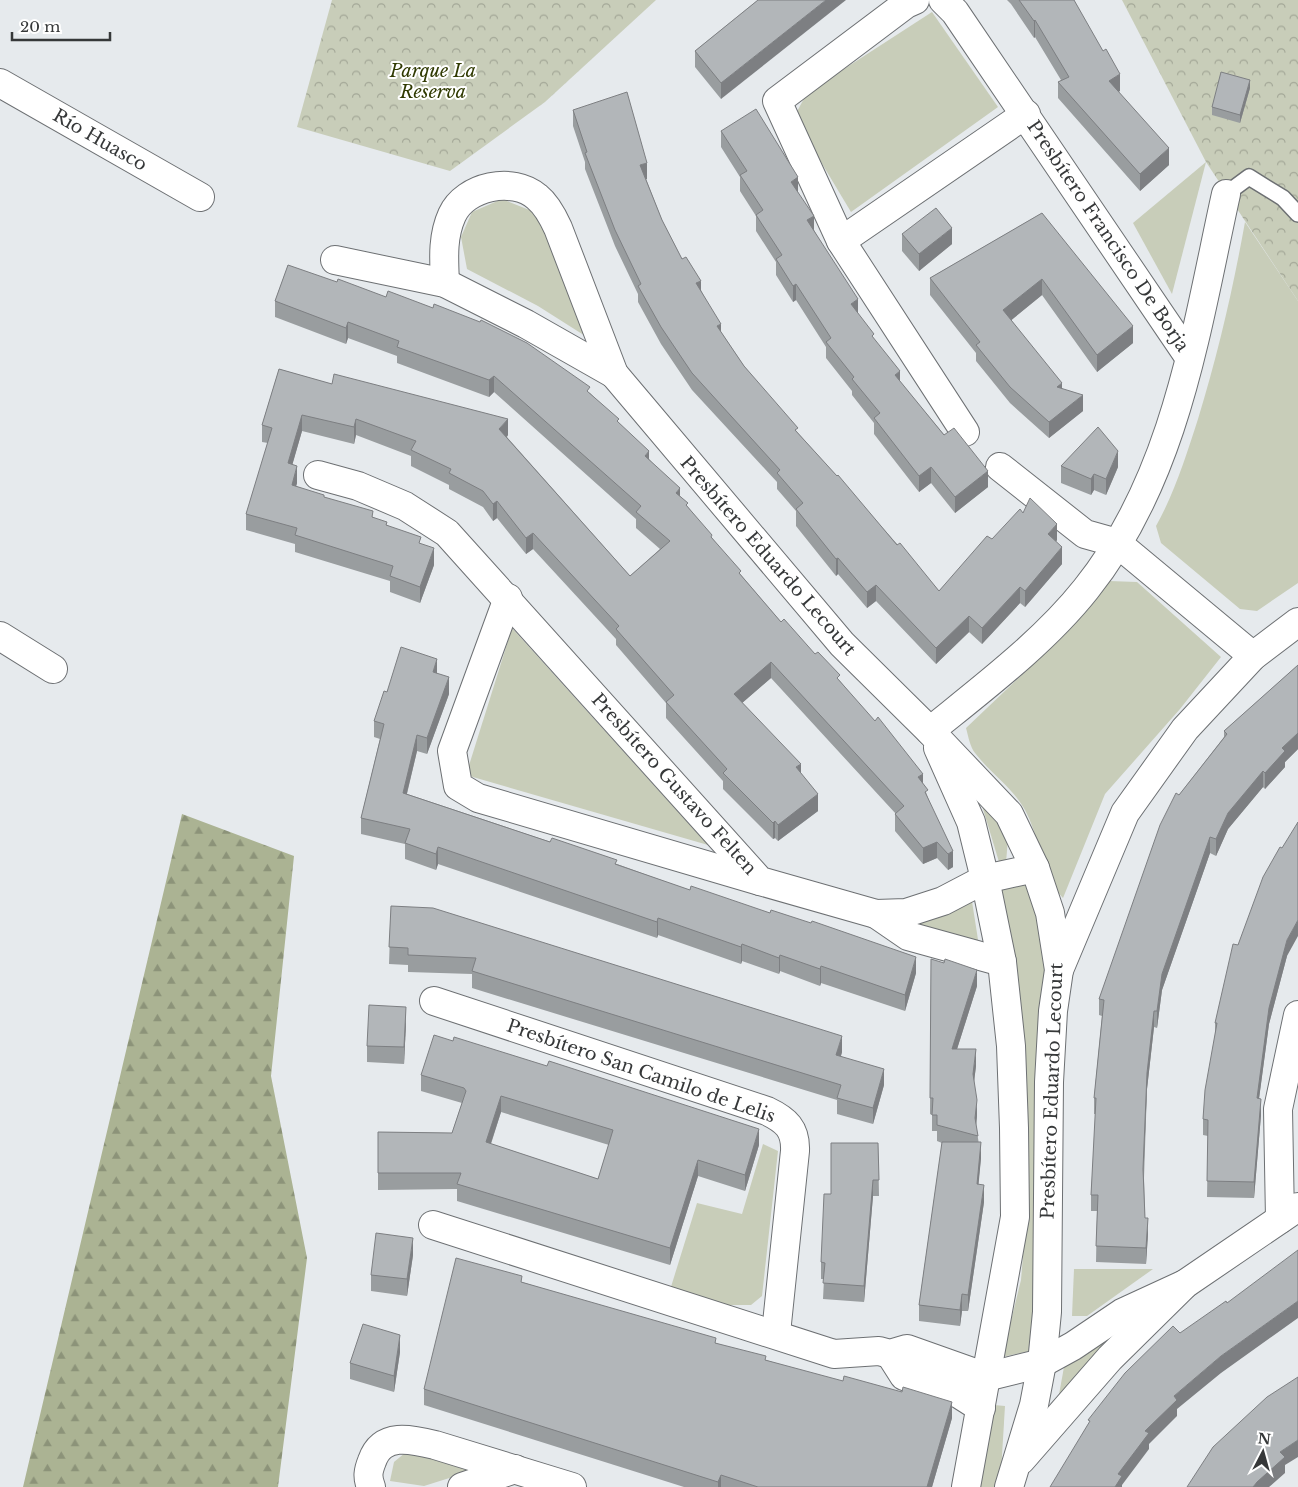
<svg xmlns="http://www.w3.org/2000/svg" width="1298" height="1487" viewBox="0 0 1298 1487" font-family="'Libre Baskerville',serif">
<style>
.green{fill:#c8cdb9}
.forest{fill:url(#forest-firs)}
.park{fill:url(#park-crowns)}
.lines{fill:none;stroke-linecap:round;stroke-linejoin:round}
.lane-casing{stroke:#6d7073;stroke-width:18}
.street-casing{stroke:#6d7073;stroke-width:30}
.lane{stroke:#fff;stroke-width:15}
.street{stroke:#fff;stroke-width:28}
.wall{fill:#999d9f;fill-rule:evenodd}
.shaded-wall{fill:#7d7f82}
.building{fill:#b2b6b9;stroke:#7d7f82;fill-rule:evenodd}
.labels{text-anchor:middle;dominant-baseline:central;stroke-width:4;stroke-linejoin:round;paint-order:stroke}
.park-label{font-size:18px;font-style:italic;fill:#303a02;stroke:#fff}
.street-label{font-size:18px;fill:#363839;stroke:#fff}
</style>
<defs>
<pattern id="forest-firs" width="22" height="20" patternUnits="userSpaceOnUse" patternTransform="scale(1.25)"><rect width="22" height="20" fill="#abb393"/><path d="M5 1l3.5 6h-7zM16 11l3.5 6h-7z" fill="#8c9379"/></pattern>
<pattern id="park-crowns" width="20" height="18" patternUnits="userSpaceOnUse" patternTransform="scale(1.25)"><rect width="20" height="18" fill="#c8cdb9"/><path d="M2 6a3 3 0 1 1 6 0M12 15a3 3 0 1 1 6 0" fill="none" stroke="#a3a797"/></pattern>
</defs>
<rect width="100%" height="100%" fill="#e6eaed"/>
<g class="green">
<polygon points="932,12 998,107 851,212 794,117 807,93"/>
<polygon points="1206,162 1172,294 1133,223"/>
<polygon points="502,199 537,213 590,339 538,306 467,269 461,237 472,212"/>
<path d="M1245,222L1298,301V583L1257,611L1240,609L1161,543L1156,526C1175,492 1186,456 1198,419C1218,354 1233,289 1245,222Z"/>
<path d="M1109,581L1137,582L1221,657L1180,709L1105,794L1063,898C1040,874 1041,842 1027,814C1015,789 991,774 975,753C970,747 968,735 966,728L1047,651Z"/>
<polygon points="512,628 708,845 466,775"/>
<polygon points="980,799 995,812 1008,838 1006,863 999,862"/>
<polygon points="1020,879 1031,887 1047,963 1035,1350 1002,1357 1021,1280 1026,1219 998,899 1004,884"/>
<polygon points="971,895 979,946 908,926"/>
<polygon points="763,1144 778,1151 762,1296 751,1305 727,1305 670,1290 697,1203 742,1214"/>
<polygon points="1074,1269 1153,1269 1087,1316 1072,1316"/>
<polygon points="1128,1325 1058,1400 1064,1367"/>
<polygon points="994,1405 1005,1406 1001,1472 996,1487 978,1487"/>
<polygon points="411,1448 478,1469 424,1486 390,1481 394,1462"/>
</g>
<polygon class="forest" points="182,814 294,856 271,1076 307,1258 278,1487 23,1487"/>
<g class="park">
<polygon points="332,0 656,0 545,102 450,171 297,127"/>
<polygon points="1122,0 1298,0 1298,301 1206,162"/>
</g>
<g class="lines">
<defs>
<polyline id="lane" points="1226,194 1249,177 1283,198 1298,214"/>
<g id="street">
<polyline points="915,0 906,4 777,101 841,241 965,432"/>
<polyline points="943,0 955,12 1189,357"/>
<polyline points="0,83 200,197"/>
<polyline points="841,241 1026,114"/>
<polyline points="335,260 445,283 526,324 614,374"/>
<path d="M445,283C444,260 442,237 452,215C465,186 513,176 537,197C547,205 553,217 558,228L614,374L842,644L930,731L1009,814L1035,868L1050,913L1059,970L1053,1011L1049,1082L1047,1312L1042,1363L1034,1405L1009,1487"/>
<polyline points="1000,467 1085,534 1117,543 1253,656"/>
<polyline points="318,475 358,486 405,506 447,533 760,881 876,914 906,913 943,901 985,879 1035,868"/>
<polyline points="508,598 452,751 458,786 478,798 760,881"/>
<polyline points="0,636 53,669"/>
<path d="M930,731C983,688 1044,642 1086,589C1176,477 1196,330 1226,194"/>
<polyline points="938,748 971,822 985,879 1002,962 1011,1046 1014,1128 1015,1217 966,1487"/>
<polyline points="876,914 908,936 1002,962"/>
<polyline points="1059,970 1125,813 1185,729 1253,656 1298,622"/>
<path d="M434,1001L767,1111C786,1120 796,1129 795,1151L776,1333"/>
<polyline points="1280,1219 1278,1109 1298,1015"/>
<polyline points="433,1225 834,1354 879,1351 890,1354 907,1349 986,1377 1042,1363 1073,1346 1122,1313 1185,1284"/>
<polyline points="890,1354 904,1376 959,1394 981,1408"/>
<polyline points="1021,1460 1110,1358 1185,1284 1298,1207"/>
<path d="M371,1487C367,1477 368,1471 372,1461C382,1432 411,1439 435,1445L572,1487"/>
<polyline points="462,1487 515,1469"/>
</g>
</defs>
<use href="#lane" class="lane-casing"/>
<use href="#street" class="street-casing"/>
<use href="#lane" class="lane"/>
<use href="#street" class="street"/>
</g>
<g class="wall">
<polygon points="758,0 721,99 695,67 695,51"/>
<polygon points="1007,0 1074,0 1120,91 1118,92 1169,165 1140,191 1058,98 1058,82 1061,80 1035,37 1034,38 1011,4"/>
<polygon points="1250,88 1240,123 1212,115 1212,107"/>
<polygon points="573,110 647,179 646,179 662,220 682,259 701,290 721,332 744,366 798,433 939,591 992,539 1023,513 1057,540 1056,542 1062,564 1025,607 1020,603 982,644 969,632 936,664 876,601 867,608 838,574 836,576 796,526 796,511 777,489 777,482 692,390 661,344 638,302 638,294 615,246 585,169 585,162 573,126"/>
<polygon points="721,131 798,192 814,230 858,314 900,382 988,487 955,513 931,483 919,492 874,434 874,423 852,395 852,391 826,358 826,347 796,300 793,302 776,275 776,262 756,231 756,216 740,191 740,177 721,147"/>
<polygon points="1042,213 1133,343 1097,372 1042,295 1011,320 1062,388 1083,411 1049,438 1010,403 976,361 976,353 930,295 930,278"/>
<polygon points="902,234 952,244 919,271 902,251"/>
<polygon points="288,265 590,393 619,423 680,496 688,507 741,575 781,622 840,681 923,784 953,867 948,870 937,858 923,864 895,831 895,814 896,814 771,678 742,703 801,773 818,811 778,841 775,838 773,839 723,789 723,781 666,718 666,703 616,645 616,639 533,549 526,554 497,518 493,521 483,507 449,489 449,485 411,466 411,456 356,435 354,444 302,431 292,465 297,483 296,486 373,517 421,544 434,565 420,603 390,592 390,581 295,552 295,544 246,530 246,514 268,443 262,442 262,425 279,369 508,435 507,437 630,576 660,549 636,528 636,519 494,392 489,397 397,363 397,356 348,338 346,344 275,317 275,301"/>
<polygon points="1061,466 1118,467 1106,495 1094,490 1091,495 1061,483"/>
<polygon points="1298,665 1298,749 1285,762 1285,767 1265,789 1263,787 1228,829 1216,856 1210,853 1162,990 1157,1028 1154,1027 1147,1089 1144,1178 1145,1218 1148,1234 1146,1264 1096,1262 1097,1211 1091,1211 1091,1195 1096,1114 1094,1114 1094,1098 1102,1016 1099,1015 1099,999 1179,795 1224,737 1224,731"/>
<polygon points="437,673 449,694 427,754 417,751 407,794 617,864 916,973 905,1011 821,983 820,986 780,971 779,974 742,961 741,964 658,935 657,938 438,864 436,870 405,859 405,844 361,834 361,818 380,739 374,737 374,721"/>
<polygon points="1282,848 1287,956 1269,1024 1259,1098 1261,1115 1254,1198 1207,1197 1208,1136 1203,1135 1203,1119 1215,1036 1215,1023 1238,945"/>
<polygon points="391,906 842,1052 841,1056 884,1085 873,1124 837,1114 837,1100 472,988 472,974 408,972 408,965 389,964"/>
<polygon points="931,959 977,986 957,1049 976,1066 974,1081 977,1116 976,1125 981,1158 978,1185 984,1202 968,1311 962,1311 960,1326 919,1321 919,1305 942,1143 937,1141 937,1131 932,1131 932,1115 930,1114"/>
<polygon points="406,1023 404,1064 367,1062 367,1046"/>
<path d="M421,1075L759,1145L745,1191L698,1176L670,1265L457,1201V1189L378,1190V1132L452,1133L462,1103L421,1091ZM501,1112L609,1145L598,1179L491,1144Z"/>
<polygon points="878,1143 879,1196 873,1196 864,1302 823,1299 824,1279 821,1279 821,1262 831,1194"/>
<polygon points="413,1255 407,1296 371,1291 371,1275"/>
<polygon points="522,1282 716,1343 766,1360 952,1418 932,1487 684,1487 424,1405 424,1389"/>
<polygon points="400,1352 394,1392 350,1379 350,1363"/>
</g>
<g class="shaded-wall">
<polygon points="826,0 846,0 721,99 721,83"/>
<polygon points="1035,20 1035,37 1034,38 1034,21"/>
<polygon points="1120,74 1120,91 1109,97 1109,81"/>
<polygon points="1250,80 1250,88 1240,123 1240,115"/>
<polygon points="1169,148 1169,165 1140,191 1140,174"/>
<polygon points="647,163 647,179 640,181 640,165"/>
<polygon points="798,177 798,194 791,182"/>
<polygon points="814,216 814,233 807,220"/>
<polygon points="952,228 952,244 919,271 919,254"/>
<polygon points="1042,279 1042,295 1003,327 1003,310"/>
<polygon points="701,281 701,297 696,283"/>
<polygon points="796,284 796,300 793,302 793,286"/>
<polygon points="858,299 858,315 851,304"/>
<polygon points="348,322 348,338 346,344 346,328"/>
<polygon points="721,324 721,340 717,326"/>
<polygon points="1133,326 1133,343 1097,372 1097,355"/>
<polygon points="900,371 900,387 895,375"/>
<polygon points="494,376 494,392 489,397 489,380"/>
<polygon points="1062,383 1062,399 1057,387"/>
<polygon points="1083,395 1083,411 1049,438 1049,422"/>
<polygon points="302,415 302,431 288,480 288,463"/>
<polygon points="356,419 356,435 354,444 354,427"/>
<polygon points="508,419 508,435 499,445 499,429"/>
<polygon points="649,451 649,468 645,456"/>
<polygon points="1118,451 1118,467 1106,495 1106,479"/>
<polygon points="297,466 297,483 292,501 292,485"/>
<polygon points="931,467 931,483 919,492 919,476"/>
<polygon points="988,471 988,487 955,513 955,497"/>
<polygon points="1094,474 1094,490 1091,495 1091,479"/>
<polygon points="680,488 680,504 676,493"/>
<polygon points="497,501 497,518 493,521 493,504"/>
<polygon points="1057,524 1057,540 1048,550 1048,534"/>
<polygon points="533,533 533,549 526,554 526,538"/>
<polygon points="1062,547 1062,564 1025,607 1025,591"/>
<polygon points="434,548 434,565 420,603 420,587"/>
<polygon points="838,558 838,574 836,576 836,559"/>
<polygon points="876,585 876,601 867,608 867,592"/>
<polygon points="1020,587 1020,603 982,644 982,628"/>
<polygon points="969,616 969,632 936,664 936,648"/>
<polygon points="437,659 437,675 433,672"/>
<polygon points="771,662 771,678 734,710 734,694"/>
<polygon points="449,677 449,694 427,754 427,738"/>
<polygon points="1298,733 1298,749 1285,762 1285,767 1265,789 1265,773 1282,748"/>
<polygon points="417,735 417,751 403,809 403,793"/>
<polygon points="801,764 801,780 796,767"/>
<polygon points="1263,771 1263,787 1228,829 1216,856 1216,839 1228,813"/>
<polygon points="923,774 923,790 918,777"/>
<polygon points="818,794 818,811 778,841 778,825"/>
<polygon points="775,821 775,838 773,839 773,823"/>
<polygon points="1210,837 1210,853 1162,990 1157,1028 1157,1011 1162,974"/>
<polygon points="937,842 937,858 923,864 923,848"/>
<polygon points="438,847 438,864 436,870 436,854"/>
<polygon points="953,851 953,867 948,870 948,854"/>
<polygon points="658,918 658,935 657,938 657,922"/>
<polygon points="1298,920 1298,936 1287,956 1269,1024 1257,1114 1257,1098 1269,1008 1287,940"/>
<polygon points="742,944 742,961 741,964 741,947"/>
<polygon points="780,955 780,971 779,974 779,958"/>
<polygon points="916,957 916,973 905,1011 905,995"/>
<polygon points="821,966 821,983 820,986 820,969"/>
<polygon points="977,970 977,986 952,1065 952,1049"/>
<polygon points="406,1007 406,1023 404,1064 404,1047"/>
<polygon points="1154,1011 1154,1027 1147,1089 1143,1185 1147,1073"/>
<polygon points="842,1036 842,1052 836,1071 836,1055"/>
<polygon points="976,1049 976,1066 973,1090 973,1074"/>
<polygon points="884,1069 884,1085 873,1124 873,1108"/>
<polygon points="501,1096 501,1112 486,1158 486,1142"/>
<polygon points="1261,1099 1261,1115 1254,1198 1254,1182"/>
<polygon points="977,1100 977,1116 975,1135 975,1118"/>
<polygon points="759,1129 759,1145 745,1191 745,1175"/>
<polygon points="981,1142 981,1158 977,1201 977,1184"/>
<polygon points="698,1160 698,1176 670,1265 670,1248"/>
<polygon points="873,1180 873,1196 864,1302 864,1286"/>
<polygon points="984,1185 984,1202 968,1311 968,1295"/>
<polygon points="1148,1218 1148,1234 1146,1264 1146,1248"/>
<polygon points="413,1238 413,1255 407,1296 407,1279"/>
<polygon points="962,1294 962,1311 960,1326 960,1310"/>
<polygon points="1298,1301 1298,1318 1221,1373 1177,1409 1177,1416 1149,1444 1149,1449 1122,1485 1122,1487 1115,1487 1118,1474 1145,1431 1174,1396 1221,1356"/>
<polygon points="400,1335 400,1352 394,1392 394,1376"/>
<polygon points="952,1402 952,1418 932,1487 927,1487"/>
<polygon points="1298,1440 1298,1457 1285,1465 1285,1473 1269,1487 1253,1487 1280,1452"/>
<polygon points="721,1475 721,1487 718,1487 718,1482"/>
</g>
<g class="building">
<polygon points="758,0 826,0 721,83 695,51"/>
<polygon points="1019,0 1074,0 1103,51 1106,49 1120,74 1109,81 1169,148 1140,174 1058,82 1069,77 1035,20 1034,21"/>
<polygon points="1221,72 1250,80 1240,115 1212,107"/>
<polygon points="627,92 647,163 640,165 662,220 682,259 686,257 701,281 696,283 721,324 717,326 744,366 798,428 795,430 837,476 838,475 897,545 900,543 939,591 987,536 992,539 1020,509 1023,513 1030,498 1057,524 1048,534 1062,547 1025,591 1020,587 982,628 969,616 936,648 876,585 867,592 838,558 836,559 796,509 803,503 777,473 780,470 692,373 661,327 638,286 641,284 615,230 585,153 587,152 573,110"/>
<polygon points="756,109 798,177 791,182 814,216 807,220 858,299 851,304 874,334 872,336 900,371 895,375 944,435 954,428 988,471 955,497 931,467 919,476 874,418 880,413 852,379 854,377 826,342 831,338 796,284 793,286 776,259 782,255 756,215 763,210 740,175 747,171 721,131"/>
<polygon points="936,208 952,228 919,254 902,234"/>
<polygon points="1042,213 1133,326 1097,355 1042,279 1003,310 1062,383 1057,387 1083,395 1049,422 1010,387 976,345 980,342 930,278"/>
<polygon points="288,265 337,282 338,279 386,297 388,291 433,308 434,304 480,322 481,320 527,343 590,387 587,391 619,419 617,421 649,451 645,456 680,488 676,493 688,503 686,505 712,535 711,537 741,571 739,573 781,622 784,619 815,654 818,652 840,675 837,678 875,721 878,717 923,774 918,777 928,790 925,792 953,851 948,854 937,842 923,848 895,814 904,806 771,662 734,694 801,764 796,767 818,794 778,825 775,821 773,823 723,773 727,769 666,702 674,695 616,629 619,626 533,533 526,538 497,501 493,504 483,491 449,473 451,469 411,450 416,441 356,419 354,427 302,415 288,463 297,466 292,485 324,495 324,497 373,511 372,517 387,522 386,525 421,537 419,543 434,548 420,587 390,576 393,566 295,535 297,528 246,514 272,428 262,425 279,369 332,384 334,374 508,419 499,429 630,576 670,541 636,512 641,506 494,376 489,380 397,347 399,341 348,322 346,328 275,301"/>
<polygon points="1098,427 1118,451 1106,479 1094,474 1091,479 1061,466"/>
<polygon points="401,647 437,659 433,672 449,677 427,738 417,735 403,793 550,842 552,838 617,860 615,864 690,890 691,886 770,913 771,910 811,923 812,921 916,957 905,995 821,966 820,969 780,955 779,958 742,944 741,947 658,918 657,922 438,847 436,854 405,843 410,829 361,818 384,724 374,721 384,691 387,692"/>
<polygon points="1298,665 1298,733 1282,748 1285,751 1265,773 1263,771 1228,813 1216,839 1210,837 1162,974 1157,1011 1154,1011 1147,1073 1143,1169 1145,1218 1148,1218 1146,1248 1096,1246 1098,1195 1091,1195 1096,1098 1094,1098 1104,1000 1099,999 1160,825 1176,793 1179,795 1227,734 1224,731"/>
<polygon points="1298,822 1298,920 1287,940 1269,1008 1257,1098 1261,1099 1254,1182 1207,1181 1208,1120 1203,1119 1205,1090 1217,1023 1215,1023 1233,944 1238,945 1263,877 1280,847 1282,848"/>
<polygon points="391,906 433,908 842,1036 836,1055 884,1069 873,1108 837,1098 841,1085 472,971 476,958 408,955 408,948 389,947"/>
<polygon points="931,959 944,963 945,959 977,970 952,1049 976,1049 973,1074 977,1100 975,1118 978,1136 937,1125 937,1115 932,1115 933,1098 930,1098"/>
<polygon points="369,1005 406,1007 404,1047 367,1046"/>
<path d="M434,1035L453,1041L454,1037L547,1066L549,1061L759,1129L745,1175L698,1160L670,1248L457,1184L461,1173H378V1132L452,1133L466,1091L464,1088L421,1075ZM501,1096L613,1130L598,1179L486,1142Z"/>
<polygon points="942,1142 981,1142 977,1184 984,1185 968,1295 962,1294 960,1310 919,1305"/>
<polygon points="831,1143 878,1143 879,1180 873,1180 864,1286 823,1283 825,1263 821,1262 824,1194 831,1194"/>
<polygon points="376,1233 413,1238 407,1279 371,1275"/>
<polygon points="1298,1250 1298,1301 1221,1356 1174,1396 1177,1400 1145,1431 1149,1433 1118,1474 1122,1476 1115,1487 1050,1487 1090,1421 1088,1420 1125,1373 1173,1326 1180,1333 1226,1301 1227,1303"/>
<polygon points="456,1258 522,1276 521,1282 716,1338 715,1343 766,1356 765,1360 843,1381 844,1376 902,1392 903,1387 952,1402 927,1487 758,1487 721,1475 718,1482 424,1389"/>
<polygon points="363,1324 400,1335 394,1376 350,1363"/>
<polygon points="1298,1377 1298,1440 1280,1452 1285,1457 1257,1482 1253,1487 1187,1487 1213,1447 1267,1397"/>
</g>
<g class="labels">
<g class="park-label">
<text x="433" y="71">Parque La<tspan x="433" dy="21">Reserva</tspan></text>
</g>
<g class="street-label">
<text transform="translate(100 140) rotate(30)">Río Huasco</text>
<text transform="translate(1108 236) rotate(56)">Presbítero Francisco De Borja</text>
<text transform="translate(768 556) rotate(49)">Presbítero Eduardo Lecourt</text>
<text transform="translate(674 784) rotate(48)">Presbítero Gustavo Felten</text>
<text transform="translate(641 1071) rotate(19)">Presbítero San Camilo de Lelis</text>
<text transform="translate(1052 1091) rotate(-88)">Presbítero Eduardo Lecourt</text>
</g>
</g>
<g transform="translate(1263 1452) rotate(6)" stroke="#ffffff" stroke-width="4" paint-order="stroke">
<path d="M0-4L9 19L0 12L-9 19Z" fill="#363839"/>
<text y="-8" font-size="14" font-weight="bold" text-anchor="middle" fill="#363839">N</text>
</g>
<path d="M12 32v8h98v-8" fill="none" stroke="#363839" stroke-width="2.5"/>
<text x="20" y="32" font-size="15" fill="#363839" stroke="#ffffff" stroke-width="4" paint-order="stroke">20 m</text>
</svg>
